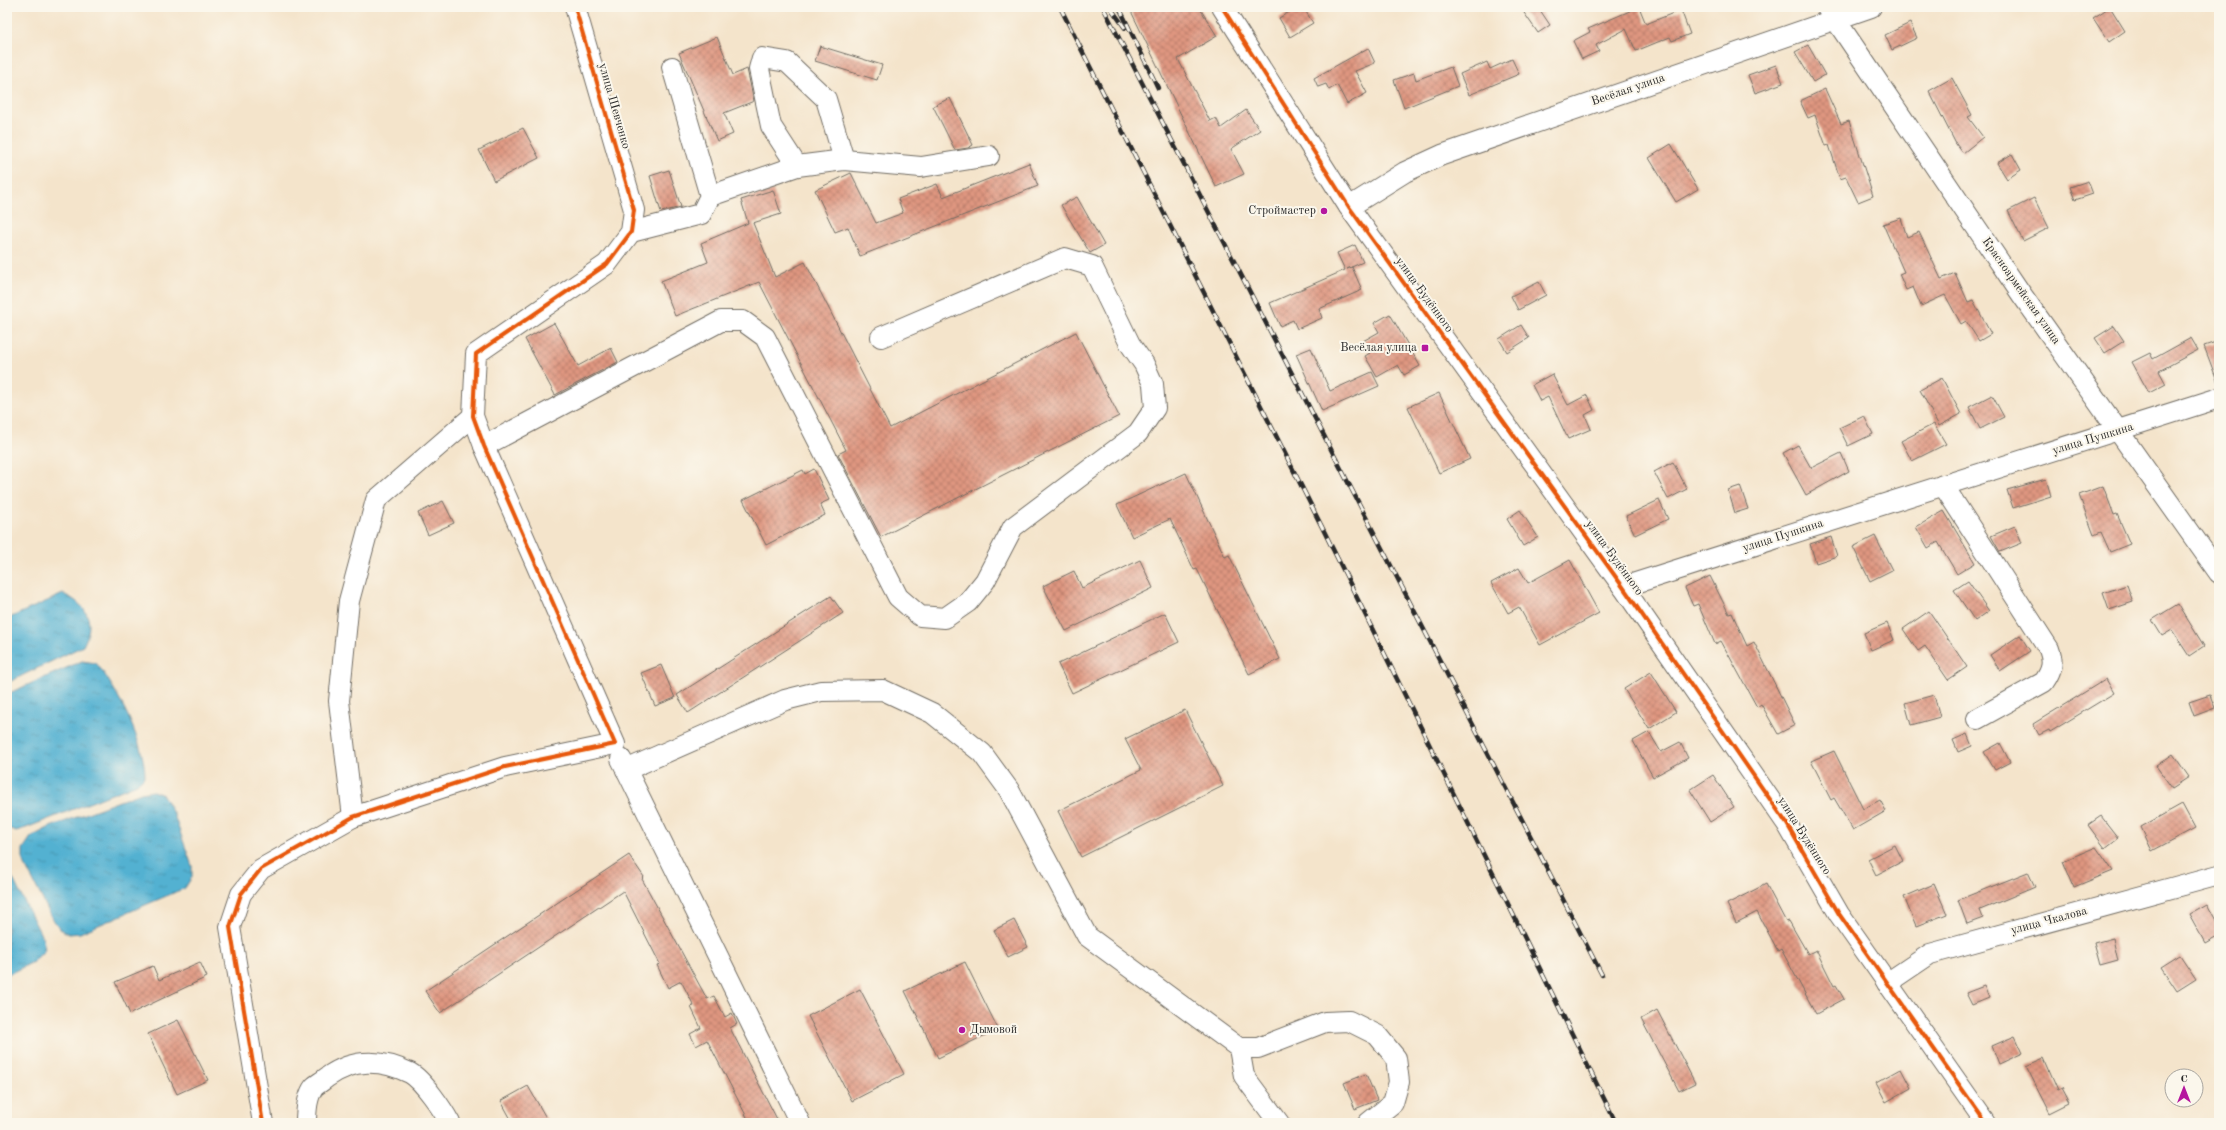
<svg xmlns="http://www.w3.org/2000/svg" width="2226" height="1130" viewBox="0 0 2226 1130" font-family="'Old Standard TT',serif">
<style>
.water{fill:url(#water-ripples);stroke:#3e6e7e}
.building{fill:url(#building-cross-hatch)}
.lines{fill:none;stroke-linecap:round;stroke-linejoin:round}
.minor-casing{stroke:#716c63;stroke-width:22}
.minor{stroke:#fff;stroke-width:20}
.rail-casing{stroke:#2b2b2b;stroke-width:4.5}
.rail{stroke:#fbf7ec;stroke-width:3;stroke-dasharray:9;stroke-linecap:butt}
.cycleway-casing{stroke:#fbf7ec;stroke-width:6}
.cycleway{stroke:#e8590c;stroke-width:4}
.poi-dot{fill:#b5179e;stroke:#fbf7ec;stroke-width:1.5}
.labels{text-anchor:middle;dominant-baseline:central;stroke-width:4;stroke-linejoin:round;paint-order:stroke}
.street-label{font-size:12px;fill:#2b2b2b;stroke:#fbf7ec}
.poi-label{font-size:12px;fill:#2b2b2b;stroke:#fbf7ec;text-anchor:end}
</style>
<defs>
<pattern id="water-ripples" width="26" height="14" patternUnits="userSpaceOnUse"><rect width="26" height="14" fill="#52b1d1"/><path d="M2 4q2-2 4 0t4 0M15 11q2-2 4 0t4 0" fill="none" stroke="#4490aa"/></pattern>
<pattern id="building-cross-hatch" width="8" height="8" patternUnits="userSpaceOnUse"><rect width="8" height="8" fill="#df9680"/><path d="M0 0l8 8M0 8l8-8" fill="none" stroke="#b57b69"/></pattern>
</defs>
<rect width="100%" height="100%" fill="#fbf7ec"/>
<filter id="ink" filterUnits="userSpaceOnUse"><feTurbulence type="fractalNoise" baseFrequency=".025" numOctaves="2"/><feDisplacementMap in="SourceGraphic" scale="8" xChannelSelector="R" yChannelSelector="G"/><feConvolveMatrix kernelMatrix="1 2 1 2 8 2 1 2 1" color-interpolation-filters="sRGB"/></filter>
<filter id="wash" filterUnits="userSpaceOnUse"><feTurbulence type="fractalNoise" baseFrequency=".012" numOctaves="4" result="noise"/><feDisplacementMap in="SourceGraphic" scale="16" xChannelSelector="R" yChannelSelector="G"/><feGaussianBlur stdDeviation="0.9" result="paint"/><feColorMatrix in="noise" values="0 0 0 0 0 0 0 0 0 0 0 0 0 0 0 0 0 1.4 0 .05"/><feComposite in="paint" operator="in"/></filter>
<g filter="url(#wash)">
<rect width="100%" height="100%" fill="#f4e4cb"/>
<g class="water">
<path d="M63,594C87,604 96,622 83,646L7,683V619Z"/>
<path d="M82,661L96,663C117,688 145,744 145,776L137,784L26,828L16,831L7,828V694Z"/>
<polygon points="153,791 163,795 174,815 192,866 192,877 185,888 80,933 69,934 60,929 52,918 23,861 23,849 31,837 50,827 141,793"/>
<polygon points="7,867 43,939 45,950 33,962 7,975"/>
</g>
<g id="blocks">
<g class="building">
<polygon points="1129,7 1199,7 1217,36 1178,59 1210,121 1216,118 1221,128 1246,110 1260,130 1231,149 1244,174 1216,187"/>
<polygon points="1298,7 1303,7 1313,23 1290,37 1279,18"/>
<polygon points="1520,7 1538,7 1550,25 1538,33"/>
<polygon points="1639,7 1646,24 1681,10 1690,34 1672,41 1670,37 1636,51 1626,29 1596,45 1599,51 1582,59 1573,41 1590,32 1588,29"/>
<polygon points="2110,7 2125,31 2109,42 2093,18"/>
<polygon points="1910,23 1917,38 1892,50 1885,35"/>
<polygon points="717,37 733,75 747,69 754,101 724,113 733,134 717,141 679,53"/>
<polygon points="1808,45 1825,75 1813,82 1795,52"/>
<polygon points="820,46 882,65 877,80 815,61"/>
<polygon points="1368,48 1375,63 1355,71 1367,93 1347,104 1337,85 1329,90 1326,84 1318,87 1314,78"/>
<polygon points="1512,59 1519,74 1469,95 1460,74 1487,62 1490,69"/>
<polygon points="1776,65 1783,83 1755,93 1748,75"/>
<polygon points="1451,67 1458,86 1404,108 1394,80 1414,73 1416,80"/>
<polygon points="1952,78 1972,115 1968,117 1983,137 1963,153 1956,144 1929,91"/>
<polygon points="1825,89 1841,124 1849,121 1873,196 1858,202 1846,177 1840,179 1829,145 1826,146 1815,115 1808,118 1800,101"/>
<polygon points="950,98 973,145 968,148 955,150 933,106"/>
<polygon points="523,128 539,158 494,181 479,150"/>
<polygon points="1671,144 1698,189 1676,202 1649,158"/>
<polygon points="2012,154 2021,170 2007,179 1997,163"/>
<polygon points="1029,163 1038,186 860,256 848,227 835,232 815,190 851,173 876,223 903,213 898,199 937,184 943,197"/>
<polygon points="669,170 681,207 661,212 650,176"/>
<polygon points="2088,181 2093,194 2075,200 2070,187"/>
<polygon points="773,190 781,214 753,223 775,277 805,262 890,428 1076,332 1119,416 881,537 838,454 846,450 759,282 675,316 661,281 708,262 701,243 748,223 741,200"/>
<polygon points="1077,197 1104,245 1090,253 1061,205"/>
<polygon points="2034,198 2049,228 2023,241 2008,211"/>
<polygon points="1901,218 1907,237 1919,232 1941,279 1955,273 1968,302 1973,300 1991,334 1979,341 1966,321 1961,324 1945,295 1921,306 1913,287 1906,290 1899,274 1904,272 1883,224"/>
<polygon points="1355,245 1363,262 1347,269 1352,267 1362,290 1319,309 1322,318 1297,329 1293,320 1280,326 1270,303 1345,270 1337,253"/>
<polygon points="1539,282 1546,295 1518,310 1511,296"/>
<polygon points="1390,314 1420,366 1404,375 1398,365 1377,377 1365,356 1370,353 1363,341 1379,332 1374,323"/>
<polygon points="554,323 578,366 611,348 618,362 555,395 525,339"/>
<polygon points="1521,325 1529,338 1507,352 1499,339"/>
<polygon points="2114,326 2124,341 2105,353 2095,338"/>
<polygon points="2191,338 2198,350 2159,371 2166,384 2149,393 2132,362 2150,353 2153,359"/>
<polygon points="2219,341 2219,383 2218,383 2204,346"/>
<polygon points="1311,348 1330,391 1372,372 1379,386 1322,411 1296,354"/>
<polygon points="1552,374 1568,405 1587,395 1594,410 1585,415 1591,429 1568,439 1548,397 1540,401 1532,385"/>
<polygon points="1942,378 1961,414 1939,426 1920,390"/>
<polygon points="1439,393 1470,459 1439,473 1408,407"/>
<polygon points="1992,395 2004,417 1980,429 1969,407"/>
<polygon points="1864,416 1873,434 1848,446 1839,428"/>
<polygon points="1934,424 1946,444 1912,461 1901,441"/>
<polygon points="1798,445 1811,468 1841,453 1849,471 1806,495 1783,453"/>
<polygon points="1673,462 1687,489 1668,499 1654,472"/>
<polygon points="814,469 829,500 820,504 825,515 766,545 743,500 803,470 805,474"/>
<polygon points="1186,473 1225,557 1229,555 1280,659 1249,674 1197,569 1194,570 1170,519 1132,537 1117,505"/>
<polygon points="2046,479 2051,496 2013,508 2007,490"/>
<polygon points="1740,486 1748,509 1735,513 1728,490"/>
<polygon points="2103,486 2114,515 2117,514 2130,544 2110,552 2101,532 2094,535 2079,495"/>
<polygon points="1659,500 1668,519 1635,535 1626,516"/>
<polygon points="443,501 454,523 428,535 418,513"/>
<polygon points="1520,510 1538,537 1523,546 1507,519"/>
<polygon points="1944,511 1975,563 1957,574 1938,542 1928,548 1916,527"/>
<polygon points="2015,526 2022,543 2000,552 1991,536"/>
<polygon points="1875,536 1892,570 1870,581 1853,547"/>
<polygon points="1831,537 1837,556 1816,563 1810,544"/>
<polygon points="1140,560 1153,588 1066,631 1043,586 1074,571 1082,588"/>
<polygon points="1570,560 1599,613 1540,645 1519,607 1508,613 1491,583 1519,568 1528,583"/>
<polygon points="1710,576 1729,614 1732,613 1747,646 1754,642 1795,725 1778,734 1761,704 1757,707 1721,641 1715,644 1698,604 1693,606 1685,588"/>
<polygon points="1968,581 1989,611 1975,621 1954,590"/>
<polygon points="2127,585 2133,602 2109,610 2103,593"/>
<polygon points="831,596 843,613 688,713 677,695"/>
<polygon points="2178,604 2204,646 2189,656 2172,630 2162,636 2152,620"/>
<polygon points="1929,611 1967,667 1948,680 1925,646 1918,651 1903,629"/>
<polygon points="1165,613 1179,642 1072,693 1058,664"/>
<polygon points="1887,623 1894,640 1871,650 1864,633"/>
<polygon points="2020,635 2030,651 2000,671 1990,655"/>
<polygon points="661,665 675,698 655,706 641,673"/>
<polygon points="1651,672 1676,712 1649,729 1624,689"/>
<polygon points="2106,679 2114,693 2050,732 2049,730 2039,735 2033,724"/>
<polygon points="1934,695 1940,717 1911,725 1905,703"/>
<polygon points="2210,695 2215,708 2194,716 2189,702"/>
<polygon points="1185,710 1223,786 1081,857 1058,811 1141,770 1125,739"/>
<polygon points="1649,732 1661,752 1680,742 1688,758 1653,777 1633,741"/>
<polygon points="1967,734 1972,746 1958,752 1953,740"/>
<polygon points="2000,743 2010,762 1995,770 1984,752"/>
<polygon points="1834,751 1863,809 1880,800 1886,811 1853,830 1834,798 1831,800 1811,761"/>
<polygon points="2173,754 2189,777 2172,788 2156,766"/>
<polygon points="1713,775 1734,807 1710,822 1690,790"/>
<polygon points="2182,804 2195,828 2152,851 2141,827"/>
<polygon points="2101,816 2118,838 2105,848 2088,825"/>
<polygon points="1895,845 1903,861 1876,875 1868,859"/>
<polygon points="2096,847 2113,871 2074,887 2063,861"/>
<polygon points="629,855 644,877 642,879 707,999 714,996 725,1017 732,1013 737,1024 730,1028 779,1123 750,1123 707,1040 696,1046 690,1034 701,1028 691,1007 694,1006 681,981 668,988 657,965 660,964 623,891 440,1013 425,991"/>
<polygon points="2028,872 2035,887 1980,910 1983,918 1967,924 1958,900"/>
<polygon points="1766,884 1786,922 1789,921 1808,954 1816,950 1834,986 1836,985 1844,999 1816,1014 1781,949 1778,951 1757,912 1736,923 1727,904"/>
<polygon points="1934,884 1947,914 1916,926 1904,897"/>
<polygon points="2207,904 2219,926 2219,935 2205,943 2189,914"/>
<polygon points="1014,920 1028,947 1008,957 994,930"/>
<polygon points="2113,938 2118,960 2100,965 2094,943"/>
<polygon points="2180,955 2196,979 2177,991 2161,967"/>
<polygon points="200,962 207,977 130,1014 115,982 153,966 159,980"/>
<polygon points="965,962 998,1029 938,1058 905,991"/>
<polygon points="1984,986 1989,998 1972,1005 1966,993"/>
<polygon points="860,989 904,1074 852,1101 808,1016"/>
<polygon points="1657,1010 1695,1083 1679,1091 1641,1019"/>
<polygon points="178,1020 208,1080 177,1094 148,1034"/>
<polygon points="2015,1036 2023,1053 1999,1064 1992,1046"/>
<polygon points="2044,1058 2058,1090 2062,1088 2070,1103 2050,1113 2026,1066"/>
<polygon points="1901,1069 1911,1088 1886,1102 1876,1083"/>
<polygon points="1366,1074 1377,1100 1355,1109 1344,1083"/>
<polygon points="528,1086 549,1123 513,1123 501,1101"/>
</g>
</g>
</g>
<g filter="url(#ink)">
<use href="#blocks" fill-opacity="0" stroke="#716c63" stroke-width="1"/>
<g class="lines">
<defs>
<g id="minor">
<polyline points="1222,7 1349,207 1623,587 1787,824 1839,914 1986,1123"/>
<polyline points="1827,7 2022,295 2219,573"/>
<polyline points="797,166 771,126 759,69 762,58 787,62 826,99 844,160"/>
<polyline points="710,196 797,166 844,160 921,167 989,156"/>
<polyline points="1349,207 1405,172 1442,155 1871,7"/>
<polyline points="631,232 701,214 710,196 672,67"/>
<polyline points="484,446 721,321 743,321 765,337 898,597 920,616 945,618 968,602 985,581 1013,527 1138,433 1155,408 1153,384 1144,364 1130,344 1092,266 1065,258 881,337"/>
<path d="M1943,485L2049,649C2054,663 2052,670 2044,682L1977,719"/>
<polyline points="1623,587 2219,398"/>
<polyline points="621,759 800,1123"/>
<polyline points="626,770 785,700 821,691 883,690 932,713 982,753 1009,790 1087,936 1239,1048 1258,1048 1325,1022 1349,1021 1377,1035 1396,1058 1399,1082 1393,1103 1368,1123"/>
<polyline points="353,817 339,701 349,601 376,500 473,416"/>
<polyline points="1887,983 1930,954 2219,875"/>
<polyline points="1239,1048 1244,1076 1279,1123"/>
<polyline points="263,1123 230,927 241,894 261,869 353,817 505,767 615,744 484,446 473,416 476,354 607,264 631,232 634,210 575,7"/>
<path d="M306,1123C306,1112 307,1096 314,1087C317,1084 323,1081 326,1078C353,1058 381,1059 410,1073C423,1080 443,1110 450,1123"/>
</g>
</defs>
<use href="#minor" class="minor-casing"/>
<use href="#minor" class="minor"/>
<defs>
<g id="rail">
<polyline points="1060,7 1322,527 1616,1123"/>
<polyline points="1103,7 1602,975"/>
<polyline points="1110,7 1125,28"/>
<polyline points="1119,7 1158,88"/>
</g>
</defs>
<use href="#rail" class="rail-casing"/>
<use href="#rail" class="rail"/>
<defs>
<g id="cycleway">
<polyline points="1222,7 1349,207 1623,587 1787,824 1839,914 1986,1123"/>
<polyline points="263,1123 230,927 241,894 261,869 353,817 505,767 615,744 484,446 473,416 476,354 607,264 631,232 634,210 575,7"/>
</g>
</defs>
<use href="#cycleway" class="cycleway-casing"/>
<use href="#cycleway" class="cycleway"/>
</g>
</g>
<g class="poi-dot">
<circle cx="1324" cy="211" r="4"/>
<rect x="1421" y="344" width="8" height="8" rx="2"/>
<circle cx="962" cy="1030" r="4"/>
</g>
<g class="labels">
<g class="street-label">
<text transform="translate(1628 90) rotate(-19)">Весёлая улица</text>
<text transform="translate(614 106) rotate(74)">улица Шевченко</text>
<text transform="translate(2021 291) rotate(55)">Красноармейская улица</text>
<text transform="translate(1424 295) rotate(54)">улица Будённого</text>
<text transform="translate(2093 439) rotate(-17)">улица Пушкина</text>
<text transform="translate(1783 536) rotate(-18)">улица Пушкина</text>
<text transform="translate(1614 558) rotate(54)">улица Будённого</text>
<text transform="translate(1804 836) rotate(58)">улица Будённого</text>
<text transform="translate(2049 921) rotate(-15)">улица Чкалова</text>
</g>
<g class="poi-label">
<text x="1316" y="211">Строймастер</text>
<text x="1417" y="348">Весёлая улица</text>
<text x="970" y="1030" text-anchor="start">Дымовой</text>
</g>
</g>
<rect width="2226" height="1130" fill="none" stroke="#fbf7ec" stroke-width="24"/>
<g transform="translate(2184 1088)"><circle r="19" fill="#fbf7ec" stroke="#a8a59f"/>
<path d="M0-3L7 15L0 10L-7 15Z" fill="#b5179e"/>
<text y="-6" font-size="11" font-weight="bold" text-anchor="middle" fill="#2b2b2b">С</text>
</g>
</svg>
